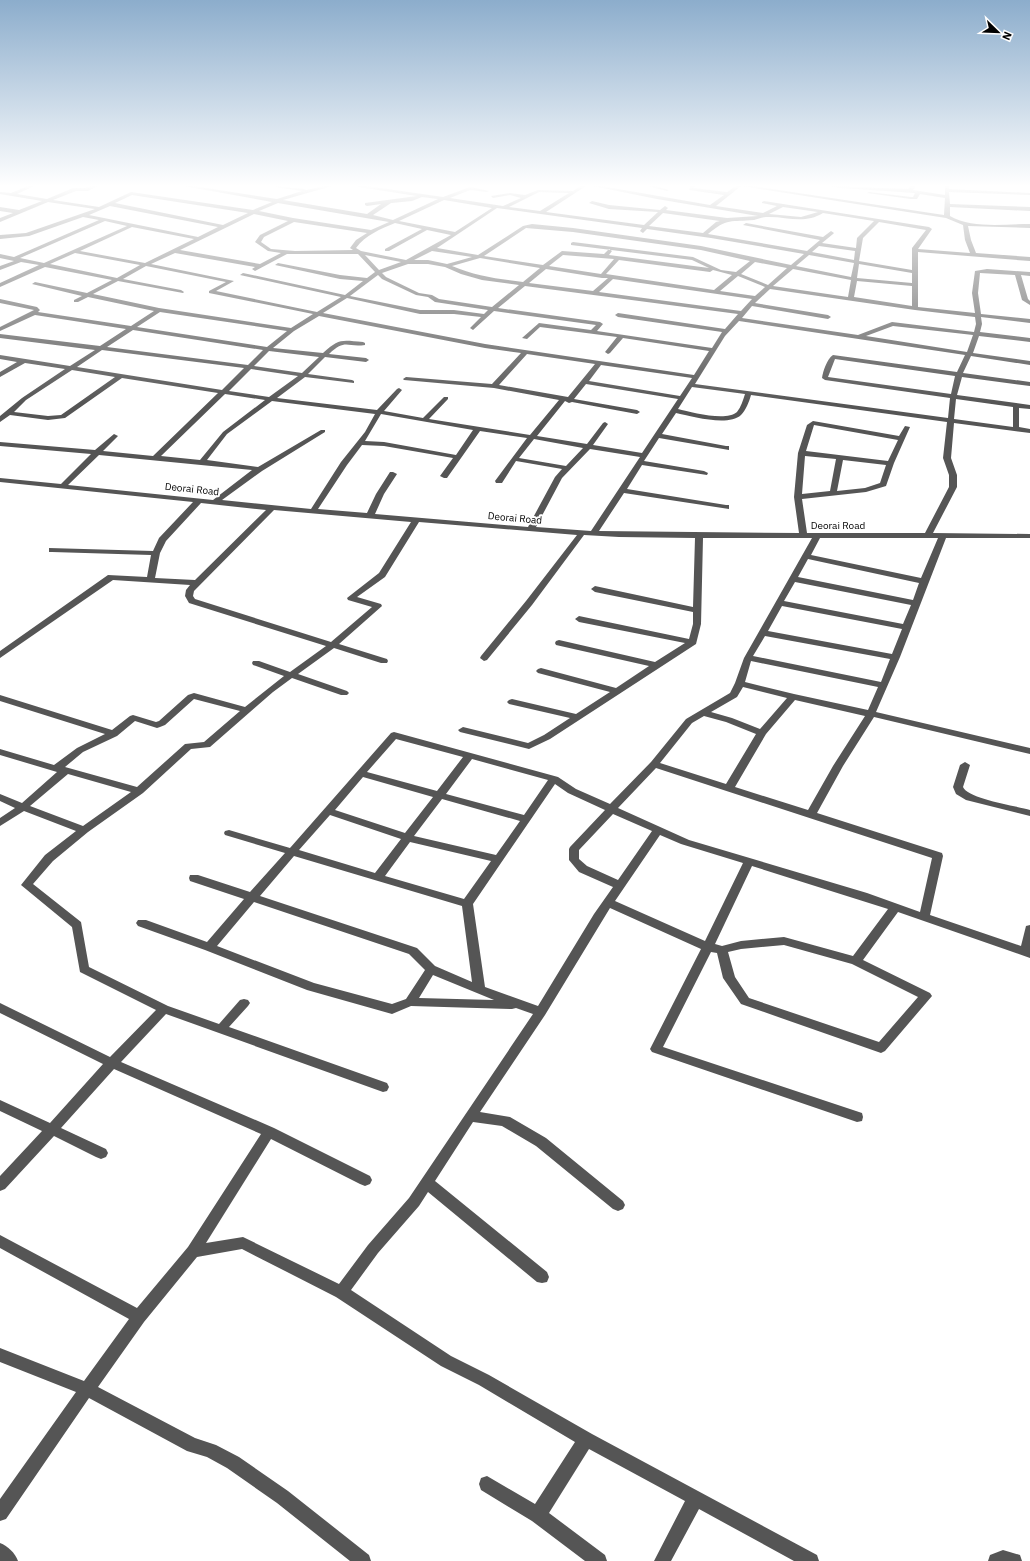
<svg xmlns="http://www.w3.org/2000/svg" width="1030" height="1561" viewBox="0 0 1030 1561" font-family="'IBM Plex Sans',sans-serif">
<style>
.lines{fill:none;stroke-linecap:round;stroke-linejoin:round}
.minor{fill:#555;fill-rule:evenodd}
.labels{text-anchor:middle;dominant-baseline:central;stroke-width:4;stroke-linejoin:round;paint-order:stroke}
.far-street-label{font-size:10px;fill:#000;stroke:#fff}
</style>
<rect width="100%" height="100%" fill="#fff"/>
<g class="lines">
<g class="minor">
<path d="M28,186H34L17,194L47,199L73,188H85L92,186H97L88,191H76L53,200L99,207L131,192L253,210L272,202L184,186H193L277,199L302,191L276,187L274,186L304,189L306,190L325,186H332L283,200L367,214L381,204L367,206L365,205V203L417,196L359,187L357,186H367L443,197L470,187L489,191L487,192L470,190L450,198L503,206L521,198L510,195L493,198L491,196L510,193L525,195L538,190L573,191L581,186H586L546,212L644,225L658,212L609,209L589,203L592,201L609,205L660,210L665,206L668,208L666,210L727,218L758,216L657,199L593,186H601L710,205L724,195L689,190L691,186H695L694,188L727,192L736,186H741L716,206L763,213L777,206L762,203V202L764,201L929,227L932,229L918,249L970,253L965,240L963,225L946,218L742,186H752L944,215L945,198L920,194L917,199H911L867,193L869,192L911,197H913L915,193L842,188L830,186L908,189L911,186H916L913,190L945,195V186H949V189L1030,193V195L949,192L950,204L1030,207V211L950,207V216C972,229 1005,224 1030,224V228L968,226L971,240L976,253L1030,257V261L918,252V307L975,313L972,293L975,271L987,269L1030,272V276L1021,275L1028,299L1030,301V305L1022,300L1015,275L980,273L978,293L981,314L1030,319V323L981,317L982,324L980,332L1030,338V342L979,336L973,353L1030,361V365L971,356L963,373L1030,382V386L962,377L957,395L1030,405V409L1019,408V427L1030,429V433L954,423L951,458L957,475V487L933,533L1030,534V538H946L900,657L876,712L1030,748V754L874,717L843,766L817,813L942,853L943,856L930,915L1021,946L1026,926L1030,925V958L898,912L863,960L930,993L932,996L885,1051L881,1053L741,1004L723,978L717,953L711,952L663,1047L862,1113L863,1117L862,1121L857,1122L652,1052L650,1049L701,949L610,908L545,1015L480,1112L510,1117L546,1138L623,1201L625,1205L623,1209L618,1211L613,1209L536,1146L502,1126L473,1122L435,1181L547,1272L549,1277L547,1282L542,1283L537,1282L428,1192L419,1206L378,1253L351,1290L451,1356L489,1375L592,1434L817,1555L819,1561H794L699,1509L671,1561H654L685,1501L589,1449L549,1513L605,1555L607,1561H585L532,1521L481,1490L479,1484L481,1478L487,1476L535,1504L575,1442L479,1385L441,1366L336,1297L242,1249L197,1257L144,1322L98,1387L195,1438L216,1445L239,1457L288,1491L369,1555L371,1561H350L277,1503L227,1468L207,1457L187,1451L89,1398L6,1519L0,1521V1499L76,1392L0,1362V1348L84,1381L129,1319L0,1248V1235L137,1308L188,1247L261,1134L114,1069L61,1128L106,1149L108,1153L106,1157L101,1159L96,1157L54,1136L5,1189L0,1191V1176L42,1131L0,1111V1100L50,1123L103,1064L0,1013V1003L110,1057L156,1010L80,972L72,927L21,885L45,855L76,831L24,811L0,826V818L15,808L0,801V794L22,803L57,772L0,755V749L54,765L77,748L105,734L0,701V695L112,730L130,716L133,715L156,722L159,721L188,695L194,693L245,707L284,676L253,665L252,663L253,661H259L290,672L326,646L189,603L185,596L186,590L190,585L113,580L0,658V651L108,575L147,577L151,555L52,552H49V548L153,551L159,538L193,502L0,482V478L61,484L91,454L0,446V442L95,450L114,434L118,436L103,451L153,456L218,393L122,378L65,418L48,420L10,415L0,422V416L22,398L65,369L25,363L0,377V372L17,362L0,359V355L70,366L95,350L0,338V334L100,346L126,329L35,315L0,331V327L34,310L0,303V299L37,307L40,310L38,312L131,326L154,311L88,297L78,302H74V300L82,296L32,284L35,282L87,293L112,280L45,267L0,287V283L39,265L21,262L0,270V266L14,261L0,258V254L14,257L99,220L83,217L29,236L0,239V235L26,233L95,209L48,202L0,222V218L13,213L0,211V207L19,210L42,201L0,194V192L11,193ZM539,192L569,193L540,211L509,207ZM132,195L248,213L223,225L115,203ZM422,197L438,199L393,220L373,215L391,203L412,201ZM444,200L492,208L455,232L399,221ZM278,203L389,222L371,230L293,218L259,211ZM110,206L218,227L198,237L89,215ZM783,207L818,212L801,217L769,214ZM497,208L642,228L640,231L643,233L647,229L711,238L804,254L791,265L701,246L573,228L532,224L523,226L478,255L437,248ZM663,213L720,221L716,222L703,233L649,226ZM823,213L874,221L857,238L856,248L822,243L833,234L834,233L831,231L823,237L746,223L743,225L820,240L807,251L708,234C727,218 731,222 754,220C758,219 762,217 766,217C787,216 803,225 823,213ZM254,214L288,221L260,235L255,242L268,251L281,253L260,264L180,250ZM105,221L127,226L44,263L20,258ZM294,222L367,233L356,240L350,248L353,250L295,251L271,249L261,242L264,237ZM879,222L926,230L912,248V270L859,261L863,238ZM395,223L422,229L385,249V251H389L427,230L451,235L406,260L361,251L356,248C365,235 381,229 395,223ZM132,227L194,239L145,263L80,251ZM526,228L573,232L701,250L750,261L736,272L721,270L693,257L573,242L571,243V245L692,260L709,268L609,255L612,251L609,249L604,254L562,251L543,265L484,256ZM819,246L855,251L854,260L812,252ZM432,251L472,257L447,264L428,260H414ZM75,253L140,265L117,278L50,264ZM175,253L255,267L252,269L255,271L287,254H358L375,272L367,278L340,275L278,263L275,265L340,279L363,281L345,295L243,273L240,275L341,297L317,312L216,291L234,281L151,264ZM365,255L401,262L379,270ZM563,255L614,259L601,274L549,266ZM809,255L854,263L851,277L796,266ZM480,258L540,268L523,282C499,279 475,276 452,266ZM619,260L710,272L713,270L732,275L714,290L606,274ZM755,262L787,268L768,285L741,274ZM408,264H428L445,267L461,274L482,280L519,285L492,307L439,299L432,295L419,293L386,277L382,273ZM859,264L912,273V283L857,278ZM146,266L226,282L209,291V293L313,314L291,328L159,308L93,294L118,281L183,293L184,292L181,290L123,279ZM546,269L602,278H608L593,291L529,283ZM793,269L851,280L848,297L773,286ZM378,275L382,279L416,295L428,297L435,302L488,310L484,314L454,310H420L350,296ZM738,276L765,287L755,296L720,291ZM613,279L752,299L741,311L599,292ZM857,281L912,286V306L854,297ZM525,286L738,314L725,329L618,313L615,315L618,317L722,332L712,348L597,331L603,324L600,322L498,308ZM770,289L915,310L975,317L976,324L974,332L892,322L858,335L742,318L752,306L828,319L831,317L828,315L755,303ZM347,298L420,314H454L481,317L470,328L473,330L494,311L596,325L591,330L539,323L522,338L527,339L540,327L617,337L605,352L608,354L610,353L623,338L709,351L694,375L485,344L323,313ZM160,312L287,331L267,347L137,327ZM319,316L485,348L521,353L492,384L406,377L403,379L404,380L494,388L559,400L530,435L429,419L448,399V397H444L423,418L384,411L402,390L399,388L397,389L377,410L277,398L305,377L354,383V381L352,380L308,374L325,357L366,362L369,360L366,358L329,354C346,338 347,348 365,345V343L363,342C342,340 339,338 323,353L273,348L294,331ZM739,321L965,355L957,372L833,355C827,359 823,371 822,378L825,380L950,398L948,418L695,384L725,336ZM893,326L973,335L967,352L866,336ZM133,330L263,350L248,365L107,347ZM102,350L244,368L222,390L77,367ZM269,351L319,357L302,373L254,366ZM527,354L595,364L568,397L499,385ZM835,359L955,376L951,394L828,377ZM601,365L692,378L680,396L589,381ZM251,369L298,376L269,397L229,391ZM72,370L115,377L61,415L48,416L14,412L26,400ZM586,384L678,399L642,453L593,445L608,424L605,422L603,423L587,444L537,436L565,401L569,403L572,402L637,414L640,412L637,410L574,399ZM692,387L745,394C743,400 741,407 737,412C726,422 691,412 678,409ZM225,394L265,400L223,432L200,460L161,456ZM751,395L947,422L943,458L949,475V487L925,533H807L802,499L866,492L886,486L894,463L910,427L905,426L899,436L813,421L807,425L798,453L794,497L799,533L599,531L624,493L729,509V505H726L627,489L642,465L707,475L708,473L704,471L644,461L659,438L729,450V446H726L662,434L676,413C691,416 728,427 741,415C746,410 749,402 751,395ZM956,399L1013,407V427L954,419ZM272,401L375,414L365,432L341,462L311,509L222,500L262,471L325,432V430H321L258,467L207,460L227,434ZM381,414L473,430L456,455L384,442L365,441ZM814,425L898,440L888,461L806,451ZM480,431L527,438L495,481L496,483H502L516,461L562,469L555,477L528,527L375,514L384,494L397,474L393,472H390L376,494L367,513L318,509L347,465L362,445L384,446L453,458L440,476L444,478H447ZM534,439L583,448L566,466L519,458ZM590,449L640,457L591,531L536,527L562,478ZM99,455L252,470L213,500L68,485ZM805,456L836,459L830,491L802,494ZM843,460L886,465L880,483L865,488L837,491ZM201,503L266,510L195,580L155,578L160,553L166,541ZM274,510L411,522L379,573L347,598L348,600L372,607L331,642L195,599L193,596L194,591ZM419,522L577,535L526,601L481,656L480,658L484,661L487,660L532,605L584,535L619,537L695,538L693,607L595,586L591,589L595,592L693,612V624L689,639L579,616L575,619L579,622L685,643L655,662L559,640L556,641L555,643L556,645L649,666L616,688L541,668L538,669L536,671L538,673L610,692L576,714L512,699L509,700L507,702L509,704L570,718L544,735L528,743L463,727L458,730L460,732L529,749L550,739L696,644L701,624L703,538H812L744,658L735,683L730,693L686,719L651,762L610,804L576,789L558,777L394,732L391,733L290,848L229,830L225,831L224,833L225,835L285,853L250,892L198,875H190L189,878L190,881L244,899L207,942L146,920H138L136,923L138,926L205,950L307,990L392,1014L411,1006L512,1009L516,1008L533,1014L409,1198L368,1245L339,1284L243,1237L206,1243L271,1139L360,1184L365,1186L370,1184L372,1180L370,1176L274,1128L121,1062L166,1014L383,1092L387,1091L389,1087L387,1083L229,1027L248,1006L250,1003L248,1000L244,999L240,1000L219,1024L168,1006L89,967L81,922L33,884L53,861L88,832L143,793L191,749L210,747L273,692L292,678L341,695H347L349,693L347,691L298,674L334,648L381,663H387L388,661L387,659L339,644L382,606L381,604L357,597L385,577ZM820,538H938L921,578L811,555ZM808,559L919,583L913,600L798,577ZM795,582L911,605L903,624L784,601ZM782,606L902,629L892,654L768,631ZM765,636L890,659L881,682L753,656ZM751,661L878,687L868,710L794,694L745,682ZM743,687L787,698L760,729L732,718L711,712L737,697ZM194,699L240,711L204,742L185,744L137,787L65,767L83,752L117,736L135,721L157,728L160,727L165,725ZM795,700L865,716L833,766L808,810L735,787L766,734ZM704,716L726,722L756,734L726,784L660,763L692,723ZM396,739L463,757L437,791L367,772ZM472,759L548,780L524,815L446,794ZM656,768L932,858L920,912L867,893L689,840L618,808ZM68,774L131,792L83,826L30,806ZM363,777L433,797L405,833L335,810ZM555,784L568,793L605,810L570,847L569,849V860L579,872L613,887L594,914L538,1006L485,987L473,904ZM442,799L520,821L496,855L414,836ZM613,814L652,831L618,880L587,866L579,859V850ZM330,815L401,839L375,873L299,850ZM660,835L681,844L743,863L705,941L615,901ZM410,842L491,861L464,899L385,876ZM294,856L462,906L472,982L435,966L417,948L260,896ZM752,866L888,909L853,956L784,937L741,941L722,946L715,944ZM254,902L409,954L425,970L406,999L392,1004L314,983L217,946ZM784,945L852,964L918,997L879,1042L749,998L735,977L728,952L741,949ZM433,975L494,1000L419,998Z"/>
<polygon points="648,186 655,186 669,190 667,191"/>
<path d="M965,762L970,765L963,787C968,799 1017,806 1030,810V816L966,800L956,794L953,787L960,765Z"/>
<path d="M0,1543C8,1546 15,1553 18,1561H0Z"/>
<polygon points="1003,1550 1020,1555 1022,1561 988,1561 990,1555"/>
</g>
</g>
<linearGradient id="sky" x2="0" y2="1"><stop stop-color="#8cadcc"/><stop offset="0.46" stop-color="#fff"/><stop offset="1" stop-color="#fff" stop-opacity="0"/></linearGradient>
<rect width="1030" height="404" fill="url(#sky)"/>
<g class="labels">
<g class="far-street-label">
<text transform="translate(192 489) rotate(6)">Deorai Road</text>
<text transform="translate(515 518) rotate(5)">Deorai Road</text>
<text x="838" y="525">Deorai Road</text>
</g>
</g>
<g transform="translate(998 32) rotate(113)" stroke="#ffffff" stroke-width="3" paint-order="stroke">
<path d="M0-3L7 15L0 10L-7 15Z" fill="#000000"/>
<text y="-6" font-size="11" font-weight="bold" text-anchor="middle" fill="#000000">N</text>
</g>
</svg>
